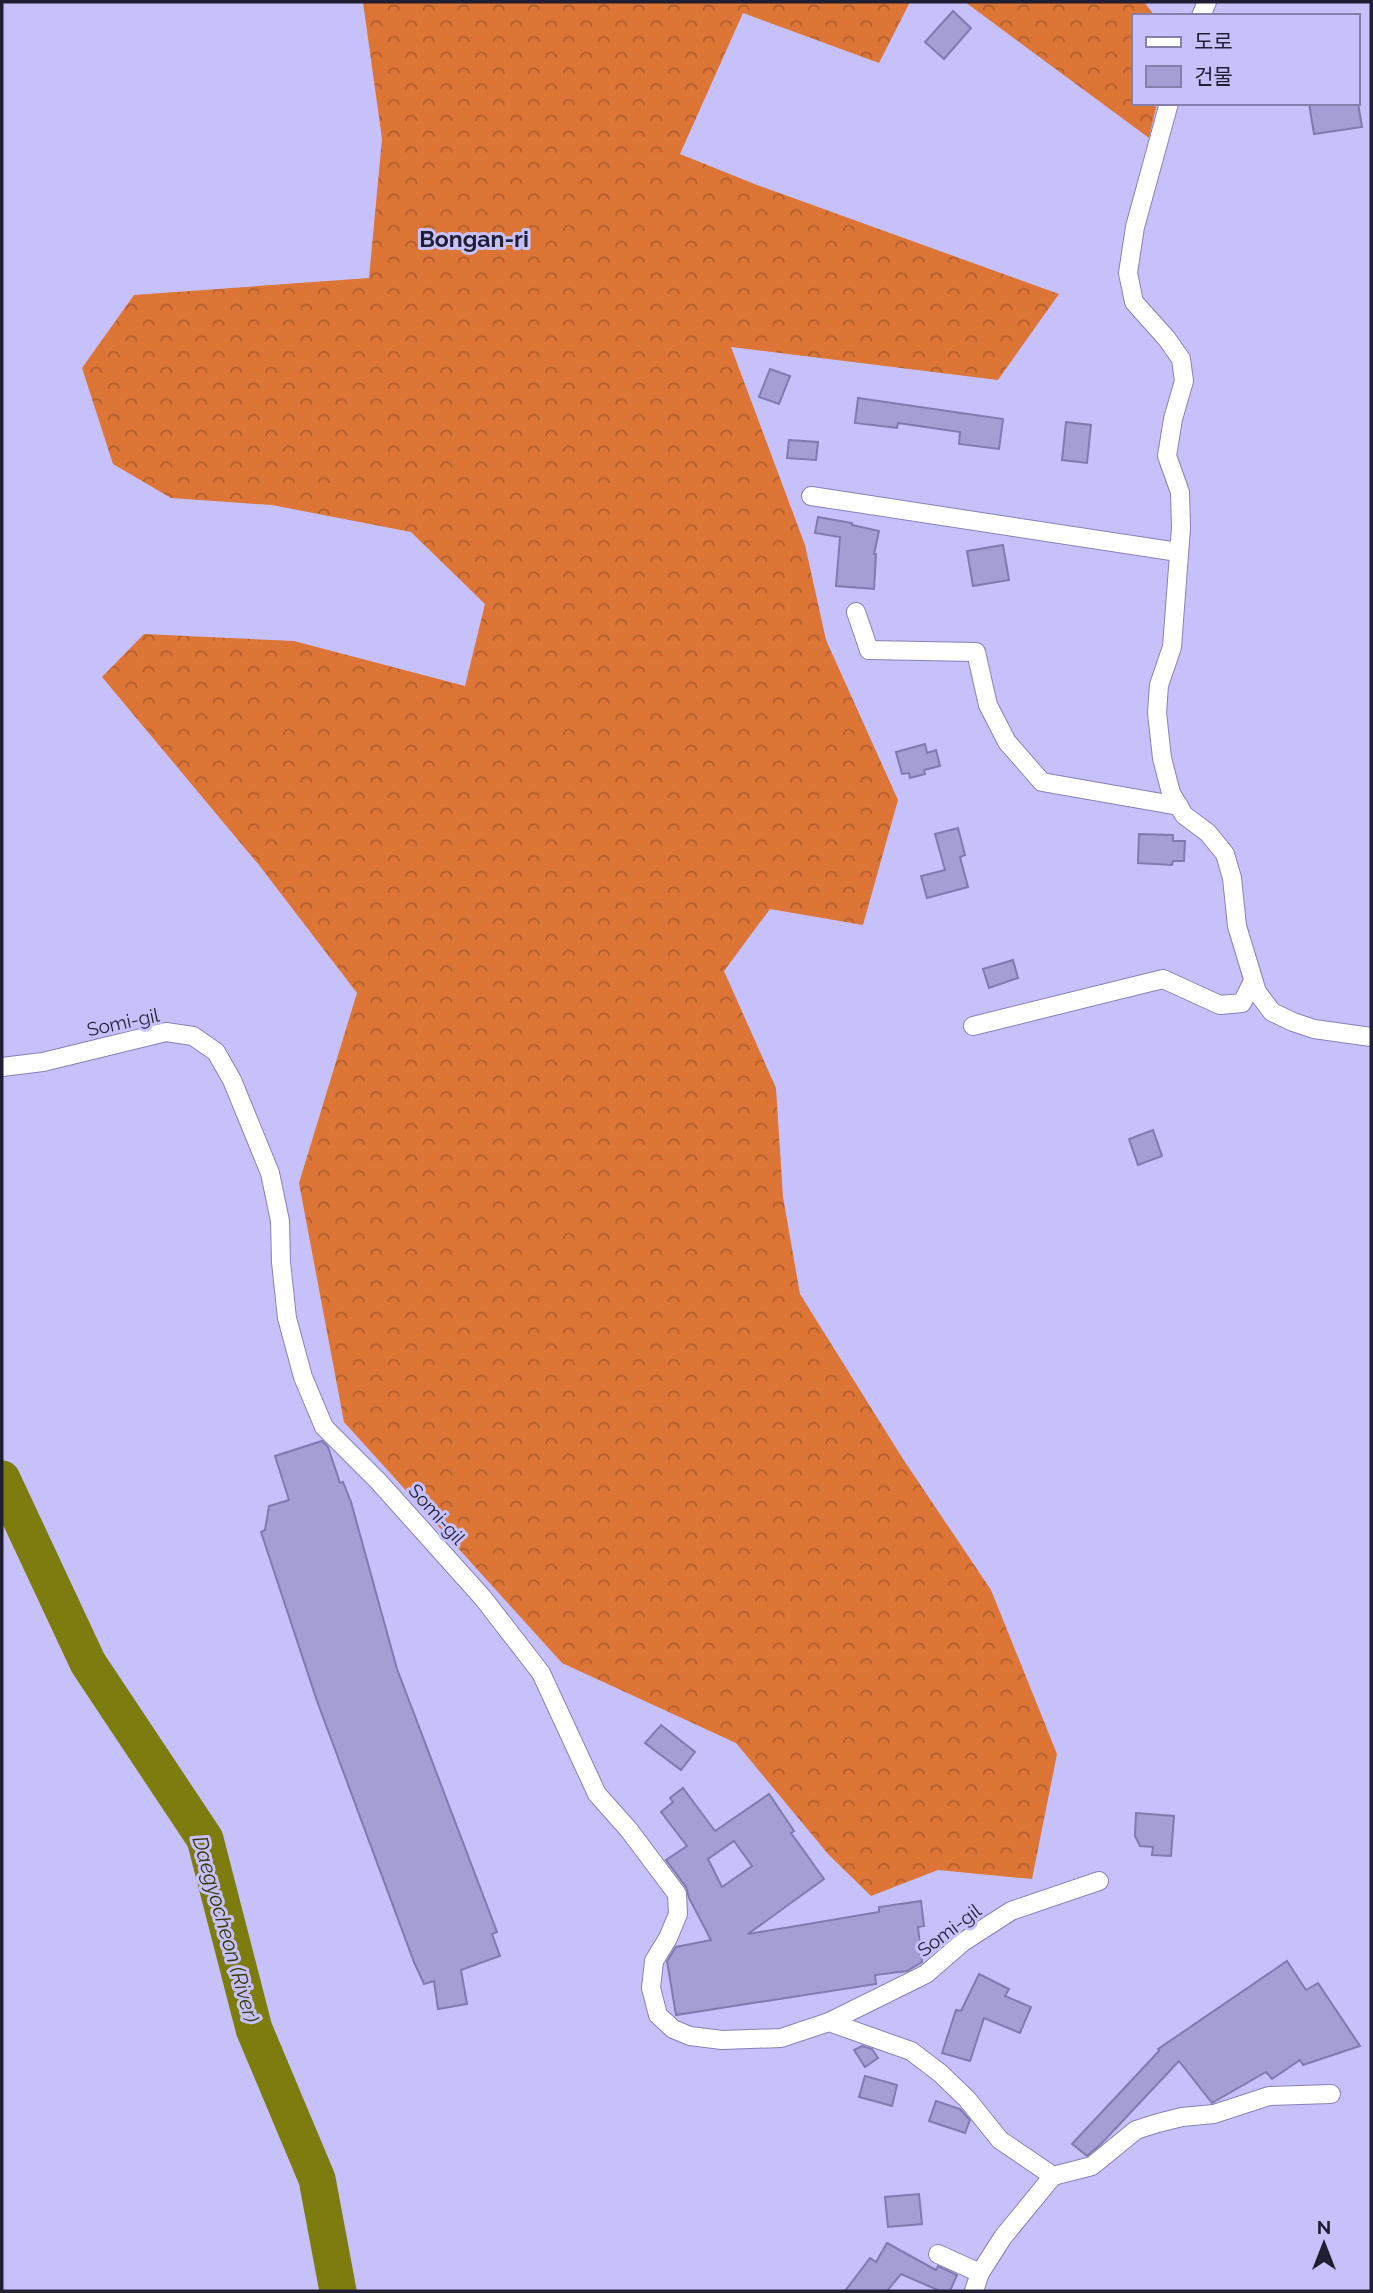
<svg xmlns="http://www.w3.org/2000/svg" width="1373" height="2293" viewBox="0 0 1373 2293" font-family="Raleway,'Noto Sans KR',sans-serif">
<style>
.forest{fill:url(#forest-crowns)}
.lines{fill:none;stroke-linecap:round;stroke-linejoin:round}
.river{stroke:#7d7c0f;stroke-width:37}
.building{fill:#a49ed5;stroke:#807aaf;stroke-width:2;fill-rule:evenodd}
.minor-casing{stroke:#8781b6;stroke-width:20}
.minor{stroke:#fff;stroke-width:18}
.labels{text-anchor:middle;dominant-baseline:central;stroke-width:6;stroke-linejoin:round;paint-order:stroke}
.street-label{font-size:19px;fill:#201e33;stroke:#c7c1fb}
.water-label{font-size:21px;font-style:italic;fill:#363600;stroke:#c7c1fb}
.quarter-label{font-size:23px;font-weight:bold;fill:#201e33;stroke:#c7c1fb}
</style>
<defs>
<pattern id="forest-crowns" width="20" height="18" patternUnits="userSpaceOnUse" patternTransform="scale(1.75)"><rect width="20" height="18" fill="#dc7536"/><path d="M2 6a3 3 0 1 1 6 0M12 15a3 3 0 1 1 6 0" fill="none" stroke="#b25f2e"/></pattern>
</defs>
<rect width="100%" height="100%" fill="#c7c1fb"/>
<g class="forest">
<polygon points="363,2 910,2 879,63 743,13 680,154 757,185 1059,294 998,380 731,347 805,545 826,640 898,800 863,925 770,909 724,971 776,1088 783,1197 800,1294 903,1459 991,1590 1057,1754 1032,1879 938,1870 871,1896 828,1854 736,1743 562,1663 344,1422 299,1183 357,993 259,865 102,677 144,634 294,641 465,686 485,604 411,532 272,505 171,498 113,464 82,368 134,295 369,278 382,139"/>
<polygon points="965,2 1144,2 1155,16 1133,16 1133,103 1157,103 1149,138"/>
</g>
<g class="lines">
<polyline class="river" points="2,1479 88,1663 205,1839 254,2029 317,2179 338,2291"/>
</g>
<g class="building">
<polygon points="953,11 971,28 944,59 925,42"/>
<polygon points="1309,103 1358,103 1362,127 1314,134"/>
<polygon points="770,369 790,376 779,404 759,397"/>
<polygon points="858,398 1003,419 999,449 959,444 960,432 898,423 897,428 855,423"/>
<polygon points="1066,422 1091,425 1087,463 1062,460"/>
<polygon points="789,440 818,442 816,460 787,458"/>
<polygon points="818,517 852,523 852,525 879,531 874,554 876,554 874,589 836,586 840,537 815,533"/>
<polygon points="1003,545 1009,580 973,586 967,551"/>
<polygon points="925,744 927,753 936,750 940,766 924,770 925,774 910,778 909,773 902,774 896,752"/>
<polygon points="958,828 965,855 960,857 968,887 927,898 921,876 945,870 935,834"/>
<polygon points="1139,834 1173,835 1173,841 1185,841 1184,861 1173,861 1172,865 1138,863"/>
<polygon points="1013,960 1018,978 989,988 983,969"/>
<polygon points="1153,1130 1162,1156 1138,1165 1129,1139"/>
<polygon points="322,1441 328,1447 340,1483 343,1482 351,1502 397,1669 497,1932 492,1934 500,1956 461,1970 467,2004 438,2009 434,1981 424,1984 414,1962 317,1701 261,1532 265,1530 269,1506 289,1500 275,1456"/>
<polygon points="661,1725 695,1752 681,1770 645,1743"/>
<path d="M683,1788L715,1831L769,1794L794,1831L791,1833L824,1879L748,1934L879,1912V1907L921,1901L924,1926L918,1927L922,1962L907,1971L875,1975L876,1984L676,2015L667,1961L676,1947L711,1940L689,1898L686,1887L666,1860L687,1846L661,1812L673,1802L670,1798ZM734,1841L752,1866L722,1887L708,1859Z"/>
<polygon points="1136,1813 1174,1816 1171,1856 1152,1855 1153,1847 1140,1846 1135,1836"/>
<polygon points="1287,1961 1306,1990 1318,1983 1360,2046 1303,2065 1300,2060 1272,2079 1266,2072 1212,2103 1179,2061 1101,2144 1087,2156 1072,2144 1159,2051 1158,2049"/>
<polygon points="979,1974 1009,1989 1005,1996 1031,2007 1020,2033 984,2018 970,2061 942,2053 956,2010 961,2011"/>
<polygon points="862,2046 872,2049 878,2058 865,2067 854,2050"/>
<polygon points="865,2076 897,2085 892,2106 859,2097"/>
<polygon points="936,2101 960,2109 970,2120 965,2133 929,2121"/>
<polygon points="919,2194 922,2224 888,2227 885,2197"/>
<polygon points="887,2243 936,2270 938,2266 957,2275 950,2291 940,2291 901,2274 887,2291 845,2291 870,2258 876,2262"/>
</g>
<g class="lines">
<defs>
<g id="minor">
<polyline points="1201,16 1207,2"/>
<polyline points="1169,103 1135,227 1128,273 1134,302 1167,339 1181,359 1184,381 1173,419 1167,456 1180,492 1181,528 1172,647 1159,685 1157,713 1162,758 1171,793 1184,815 1208,833 1225,854 1232,878 1237,926 1257,992 1272,1012 1293,1022 1314,1029 1371,1037"/>
<polyline points="811,496 1178,552"/>
<polyline points="856,612 869,650 976,652 988,705 1007,742 1042,782 1179,806"/>
<polyline points="973,1026 1163,979 1220,1005 1242,1003 1253,981"/>
<polyline points="2,1067 43,1062 166,1032 193,1036 216,1052 232,1080 270,1173 280,1221 281,1262 287,1318 303,1377 324,1427 379,1482 483,1598 541,1673 597,1794 629,1830 677,1894 678,1914 668,1938 654,1961 651,1988 658,2015 673,2029 690,2036 722,2040 781,2038 829,2022 911,2051 940,2073 967,2099 1000,2140 1053,2176"/>
<polyline points="829,2022 926,1974 963,1942 1011,1911 1099,1881"/>
<polyline points="938,2254 980,2273"/>
<polyline points="974,2291 980,2273 1003,2237 1053,2176 1092,2166 1136,2130 1158,2123 1182,2117 1214,2114 1269,2096 1331,2094"/>
</g>
</defs>
<use href="#minor" class="minor-casing"/>
<use href="#minor" class="minor"/>
</g>
<g class="labels">
<g class="street-label">
<text transform="translate(123 1022) rotate(-12)">Somi-gil</text>
<text transform="translate(437 1514) rotate(48)">Somi-gil</text>
<text transform="translate(949 1930) rotate(-37)">Somi-gil</text>
</g>
<g class="water-label">
<text transform="translate(226 1929) rotate(74)">Daegyocheon (River)</text>
</g>
<g class="quarter-label">
<text x="474" y="238">Bongan-ri</text>
</g>
</g>
<rect width="1373" height="2293" fill="none" stroke="#201e33" stroke-width="7"/>
<rect x="1132" y="14" width="228" height="91" fill="#c7c1fb" stroke="#8480ab" stroke-width="2"/>
<rect x="1146" y="37" width="35" height="10" fill="#ffffff" stroke="#8480ab" stroke-width="2"/>
<text x="1194" y="49" font-size="21" fill="#201e33">도로</text>
<rect x="1146" y="66" width="35" height="21" fill="#a49ed5" stroke="#8480ab" stroke-width="2"/>
<text x="1194" y="84" font-size="21" fill="#201e33">건물</text>
<g transform="translate(1324 2244)" stroke="#c7c1fb" stroke-width="5" paint-order="stroke">
<path d="M0-5L12 26L0 18L-12 26Z" fill="#201e33"/>
<text y="-10" font-size="19" font-weight="bold" text-anchor="middle" fill="#201e33">N</text>
</g>
</svg>
